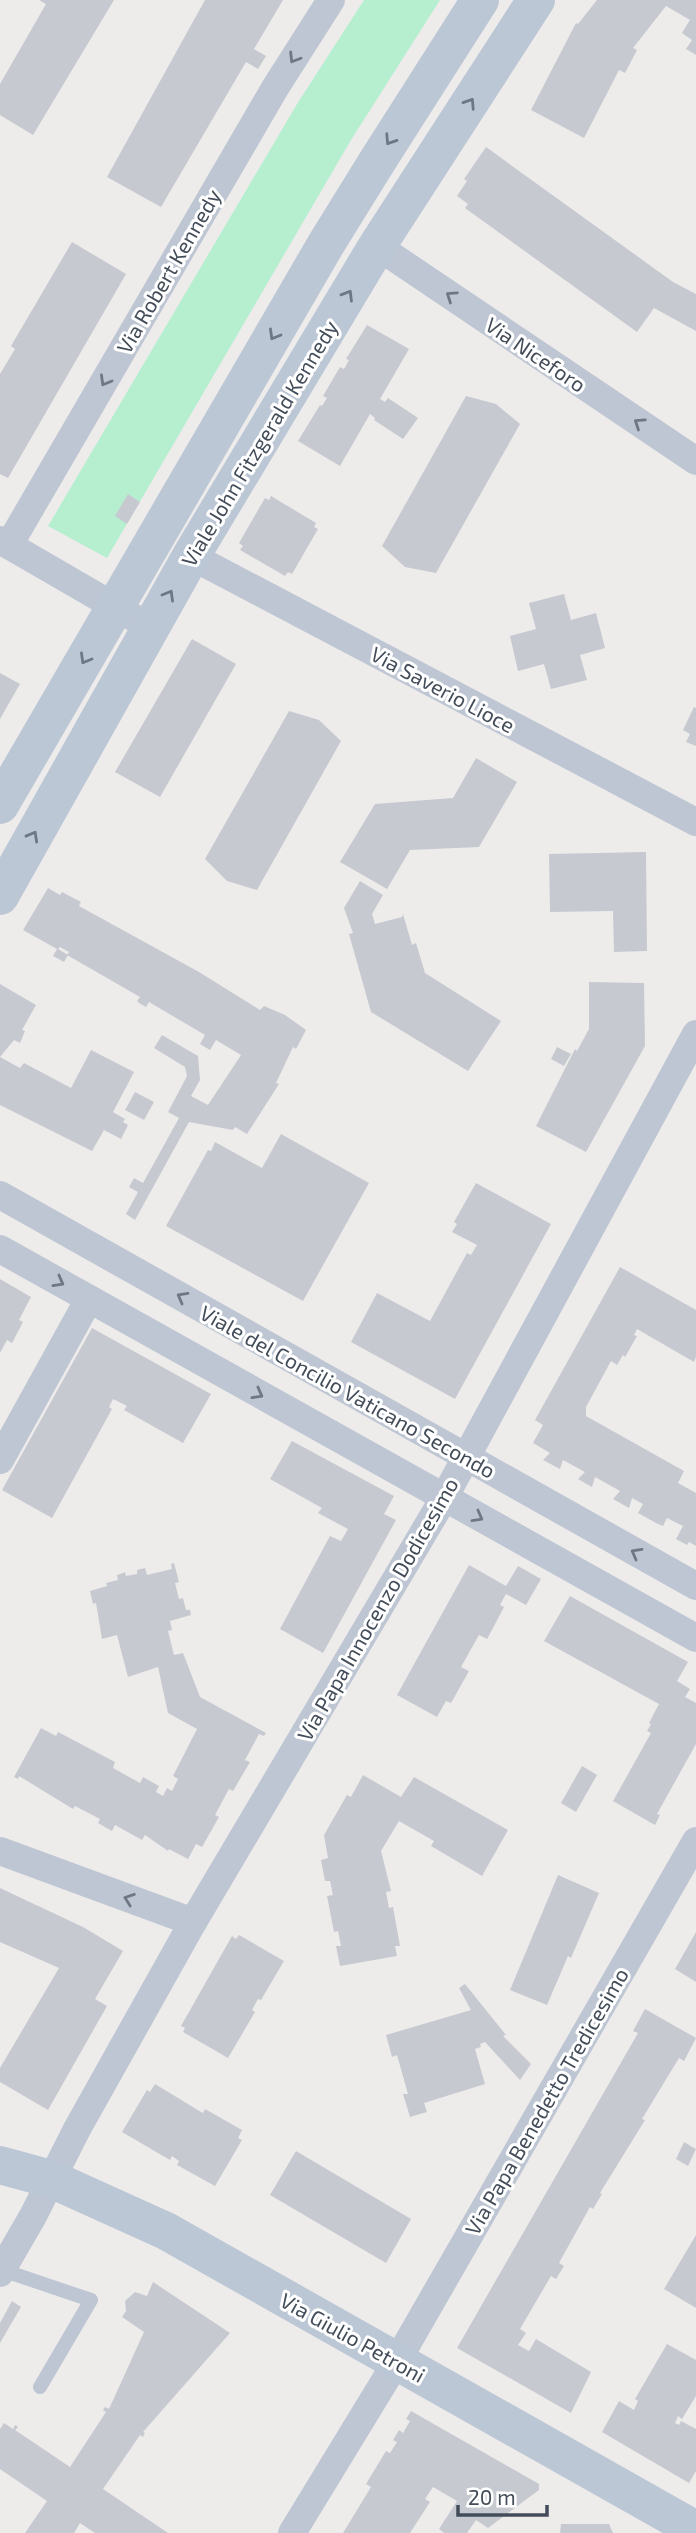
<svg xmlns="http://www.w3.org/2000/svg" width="696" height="2533" viewBox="0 0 696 2533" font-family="'Exo 2',sans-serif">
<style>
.green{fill:#b5efd0}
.building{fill:#c7c9d1}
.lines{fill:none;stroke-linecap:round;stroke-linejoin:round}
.lane{stroke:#bdc6d2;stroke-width:14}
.street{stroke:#bdc6d2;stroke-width:28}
.secondary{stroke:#bcc7d6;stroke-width:38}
.oneway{stroke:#6e7783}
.oneway2{stroke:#6d7885}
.labels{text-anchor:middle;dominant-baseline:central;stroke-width:6;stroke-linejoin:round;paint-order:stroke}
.street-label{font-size:21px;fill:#434d59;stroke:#fff}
</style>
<rect width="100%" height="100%" fill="#eeebeb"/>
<polygon class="green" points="364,0 440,0 351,140 107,558 48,526 297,104"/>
<g class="building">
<polygon points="39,0 114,0 33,135 0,115 0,84 46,4"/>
<polygon points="205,0 283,0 254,49 266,56 258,69 246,62 161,207 107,177"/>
<polygon points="597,0 696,0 696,55 686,49 692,40 682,33 690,20 666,6 633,48 637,50 625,73 619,70 584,138 531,110 576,23 578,24"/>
<polygon points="486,147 673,282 696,294 696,331 654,308 637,332 465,208 468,204 457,196 467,181 464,179"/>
<polygon points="72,242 126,274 8,478 0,474 0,374 15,349 11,346"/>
<polygon points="367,325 409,349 380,399 385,402 388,398 418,418 403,439 374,420 375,418 370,414 340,466 298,441 320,405 322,406 327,398 323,396 340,367 344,369 349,360 346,359"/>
<polygon points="466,396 496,404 520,424 436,573 405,567 382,546"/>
<polygon points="128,494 140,502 127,524 115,516"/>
<polygon points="271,496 316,523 314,527 318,529 292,574 288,572 285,576 240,550 243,546 239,543 265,498 269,500"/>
<polygon points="564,594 571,620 596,613 605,648 580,655 587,680 551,689 544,664 518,671 510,636 536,629 529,603"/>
<polygon points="192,639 236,664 160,797 115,772"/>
<polygon points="0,673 20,684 0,719"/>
<polygon points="694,707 696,708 696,746 686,742 690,734 683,730"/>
<polygon points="289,711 319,720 341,741 257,890 227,881 205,859"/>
<polygon points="476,758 517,782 479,847 410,850 387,889 340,862 375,804 453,798"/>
<polygon points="646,852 647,951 614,952 613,911 550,912 549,854"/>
<polygon points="360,881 383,895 372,914 375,924 402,917 403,914 412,945 416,943 425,973 501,1021 468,1071 371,1012 349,934 353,933 344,908"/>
<polygon points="48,888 60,895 62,892 81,902 79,906 199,972 260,1010 264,1006 285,1015 306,1030 296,1049 293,1047 276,1083 279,1084 247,1134 235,1127 233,1130 189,1122 135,1220 126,1214 138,1192 129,1187 134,1178 143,1183 179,1118 168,1112 187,1076 185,1067 154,1048 162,1035 198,1056 200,1080 191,1096 208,1105 241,1055 216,1040 210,1050 200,1044 205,1035 149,1002 146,1007 139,1003 137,1001 140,997 67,955 69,952 60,947 58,949 68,955 64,962 53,956 57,949 23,930"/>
<polygon points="589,982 644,983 645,1046 586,1152 536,1126 575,1049 577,1051 589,1029"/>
<polygon points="0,984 36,1005 22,1030 25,1031 20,1043 14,1040 0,1057 20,1068 24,1063 71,1088 91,1050 134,1072 113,1112 125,1119 123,1122 128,1125 121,1139 104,1130 92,1151 0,1105"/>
<polygon points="557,1047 571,1054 564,1066 551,1059"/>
<polygon points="135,1092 154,1102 144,1120 125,1110"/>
<polygon points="281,1134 369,1183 303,1301 166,1226 208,1150 211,1151 215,1142 262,1168"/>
<polygon points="476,1183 551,1224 455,1399 351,1342 377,1293 430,1321 467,1253 471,1255 477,1245 452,1232 457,1224 454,1222"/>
<polygon points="620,1267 696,1310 696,1357 694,1362 637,1329 634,1335 637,1336 625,1357 623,1355 617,1365 611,1361 586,1407 586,1416 684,1471 678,1483 696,1493 696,1546 689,1542 687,1545 676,1539 683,1526 667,1518 663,1526 656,1523 638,1513 643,1504 632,1498 629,1508 613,1499 620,1491 595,1477 592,1487 578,1479 585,1472 563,1460 560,1469 543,1460 550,1453 533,1443 543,1425 535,1420"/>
<polygon points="0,1279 31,1297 19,1320 23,1322 12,1343 7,1340 0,1353"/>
<polygon points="92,1328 211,1394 183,1443 124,1410 127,1406 113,1399 109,1407 112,1409 52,1518 2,1490"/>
<polygon points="292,1441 394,1496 384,1514 396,1520 323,1653 280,1629 330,1536 341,1541 348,1529 318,1513 322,1508 270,1479"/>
<polygon points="174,1563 179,1582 175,1583 179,1599 183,1598 186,1610 190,1610 191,1615 170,1621 172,1630 168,1631 174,1655 183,1653 200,1697 266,1733 264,1736 259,1734 245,1760 250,1762 233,1791 229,1789 215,1815 219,1817 202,1847 196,1844 188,1859 169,1849 168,1851 145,1835 142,1840 115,1825 112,1831 98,1823 100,1819 75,1806 73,1809 19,1776 18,1779 14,1777 41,1728 56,1736 58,1732 115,1762 113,1768 140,1783 143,1777 159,1786 156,1792 163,1796 167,1788 172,1791 178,1779 173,1776 197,1729 168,1713 158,1667 128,1677 117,1635 102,1639 96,1603 93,1604 90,1591 107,1586 106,1583 118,1580 117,1575 123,1573 125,1572 126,1576 137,1574 137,1570 145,1568 147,1575 172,1569 171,1564"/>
<polygon points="469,1565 506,1586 518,1566 541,1579 526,1605 506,1594 500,1605 504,1607 493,1628 487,1639 479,1635 461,1667 469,1671 451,1703 446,1701 437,1717 397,1695"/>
<polygon points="570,1596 688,1662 677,1681 690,1689 685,1697 696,1703 696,1744 657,1814 660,1815 655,1825 613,1801 651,1733 647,1731 651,1724 649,1723 659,1704 544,1641"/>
<polygon points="582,1766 597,1775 576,1812 561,1803"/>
<polygon points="363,1775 401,1797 414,1777 508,1830 482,1876 431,1846 434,1841 399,1821 381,1851 391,1891 386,1892 389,1908 393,1907 400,1946 395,1946 397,1956 340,1966 336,1946 341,1946 338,1931 334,1932 327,1896 333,1895 330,1881 325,1881 321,1860 328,1858 324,1835 347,1795 351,1797"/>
<polygon points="558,1875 599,1893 571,1958 568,1956 547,2005 510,1990"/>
<polygon points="0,1888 83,1927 123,1951 95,1999 107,2006 48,2110 0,2082 0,2068 59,1968 0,1942"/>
<polygon points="696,1932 696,1982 675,1969"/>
<polygon points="239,1935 284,1961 261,2000 258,1999 252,2010 255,2012 228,2058 183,2032 185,2028 181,2026 232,1936 236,1939"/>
<polygon points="465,1984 506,2035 503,2036 531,2064 520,2080 485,2042 480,2044 481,2047 475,2049 485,2084 424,2103 427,2112 410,2117 403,2094 408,2094 397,2055 392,2057 386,2035 471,2010 459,1988"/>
<polygon points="645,2009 696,2038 684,2061 679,2058 642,2119 645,2120 600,2193 602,2194 593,2209 590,2207 559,2263 564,2266 556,2279 551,2276 520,2329 526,2333 518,2345 529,2351 536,2339 591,2372 571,2413 457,2348 638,2033 633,2031"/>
<polygon points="155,2084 201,2112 203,2113 205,2109 242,2130 238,2138 242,2140 215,2186 177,2165 179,2161 172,2156 170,2160 122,2132 147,2090 150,2092"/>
<polygon points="684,2142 696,2149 688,2166 676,2159"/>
<polygon points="296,2151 411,2219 386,2263 270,2195"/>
<polygon points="696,2235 696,2308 664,2289"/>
<polygon points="153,2282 230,2333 143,2432 145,2433 143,2437 140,2435 103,2489 168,2533 95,2533 80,2523 74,2533 25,2533 47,2501 0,2469 0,2429 4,2423 13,2429 15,2425 18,2427 15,2430 70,2467 106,2412 103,2410 105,2407 109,2409 144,2332 122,2317 126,2311 125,2301 135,2292 147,2296"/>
<polygon points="12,2301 21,2307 0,2343 0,2323"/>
<polygon points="667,2344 696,2360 696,2396 682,2419 678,2416 675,2423 679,2425 681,2421 696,2429 696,2471 689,2483 602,2432 619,2401 634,2410 638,2401 635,2399"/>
<polygon points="411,2411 539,2484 539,2490 488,2528 476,2520 467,2533 444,2533 439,2529 457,2501 433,2487 425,2499 430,2502 410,2533 343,2533 371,2487 366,2484 386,2451 390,2453 397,2442 393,2440 399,2430 403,2433 410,2421 406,2419"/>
<polygon points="561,2524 609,2524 613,2533 560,2533"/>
</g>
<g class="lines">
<polyline class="lane" points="2,2270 91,2300 40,2387"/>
<g class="street">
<polyline points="377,246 696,461"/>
<polyline points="0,540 150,627"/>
<polyline points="9,545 275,88 331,0"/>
<polyline points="191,556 696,822"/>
<polyline points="0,1195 696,1586"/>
<polyline points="0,1249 696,1638"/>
<polyline points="0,1460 89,1299"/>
<polyline points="0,1851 193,1922"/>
<polyline points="0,2273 33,2216 77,2129 193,1922 444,1498 696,1034"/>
<polyline points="292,2533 397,2361 696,1841"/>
</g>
<g class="secondary">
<polyline points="0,805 326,244 378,160 480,0"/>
<polyline points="0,896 191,556 377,246 536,0"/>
<polyline points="0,2165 51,2179 166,2231 696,2530"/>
</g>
</g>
<defs><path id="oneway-chevron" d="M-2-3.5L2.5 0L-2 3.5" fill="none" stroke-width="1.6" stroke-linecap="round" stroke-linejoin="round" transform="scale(1.75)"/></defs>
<g class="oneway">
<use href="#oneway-chevron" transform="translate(294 58) rotate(122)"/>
<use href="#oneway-chevron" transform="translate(451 296) rotate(-146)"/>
<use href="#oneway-chevron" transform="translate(105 381) rotate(120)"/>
<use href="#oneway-chevron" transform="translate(639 423) rotate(-146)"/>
<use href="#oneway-chevron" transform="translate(59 1282) rotate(29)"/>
<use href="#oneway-chevron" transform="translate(182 1297) rotate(-151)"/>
<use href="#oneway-chevron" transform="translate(258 1394) rotate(29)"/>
<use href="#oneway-chevron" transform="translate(478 1517) rotate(29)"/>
<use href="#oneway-chevron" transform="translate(636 1553) rotate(-151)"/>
<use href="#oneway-chevron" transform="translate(129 1899) rotate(-160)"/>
</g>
<g class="oneway2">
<use href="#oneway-chevron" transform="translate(470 103) rotate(-57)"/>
<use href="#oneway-chevron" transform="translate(390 140) rotate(123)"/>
<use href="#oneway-chevron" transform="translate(348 295) rotate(-59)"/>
<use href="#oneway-chevron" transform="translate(274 335) rotate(120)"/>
<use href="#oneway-chevron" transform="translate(169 595) rotate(-60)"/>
<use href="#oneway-chevron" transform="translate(85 659) rotate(120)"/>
<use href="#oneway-chevron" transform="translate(33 836) rotate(-61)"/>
</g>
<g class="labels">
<g class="street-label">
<text transform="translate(168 271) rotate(-60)">Via Robert Kennedy</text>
<text transform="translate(536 354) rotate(34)">Via Niceforo</text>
<text transform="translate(259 443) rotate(-59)">Viale John Fitzgerald Kennedy</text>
<text transform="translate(443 689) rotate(28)">Via Saverio Lioce</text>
<text transform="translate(348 1391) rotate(29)">Viale del Concilio Vaticano Secondo</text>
<text transform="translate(377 1609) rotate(-60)">Via Papa Innocenzo Dodicesimo</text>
<text transform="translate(546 2101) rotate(-60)">Via Papa Benedetto Tredicesimo</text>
<text transform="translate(353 2337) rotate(29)">Via Giulio Petroni</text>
</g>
</g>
<path d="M458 2505v10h89v-10" fill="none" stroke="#434d59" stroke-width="3.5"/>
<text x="468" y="2505" font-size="21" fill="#434d59" stroke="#ffffff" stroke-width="5" paint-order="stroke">20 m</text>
</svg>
